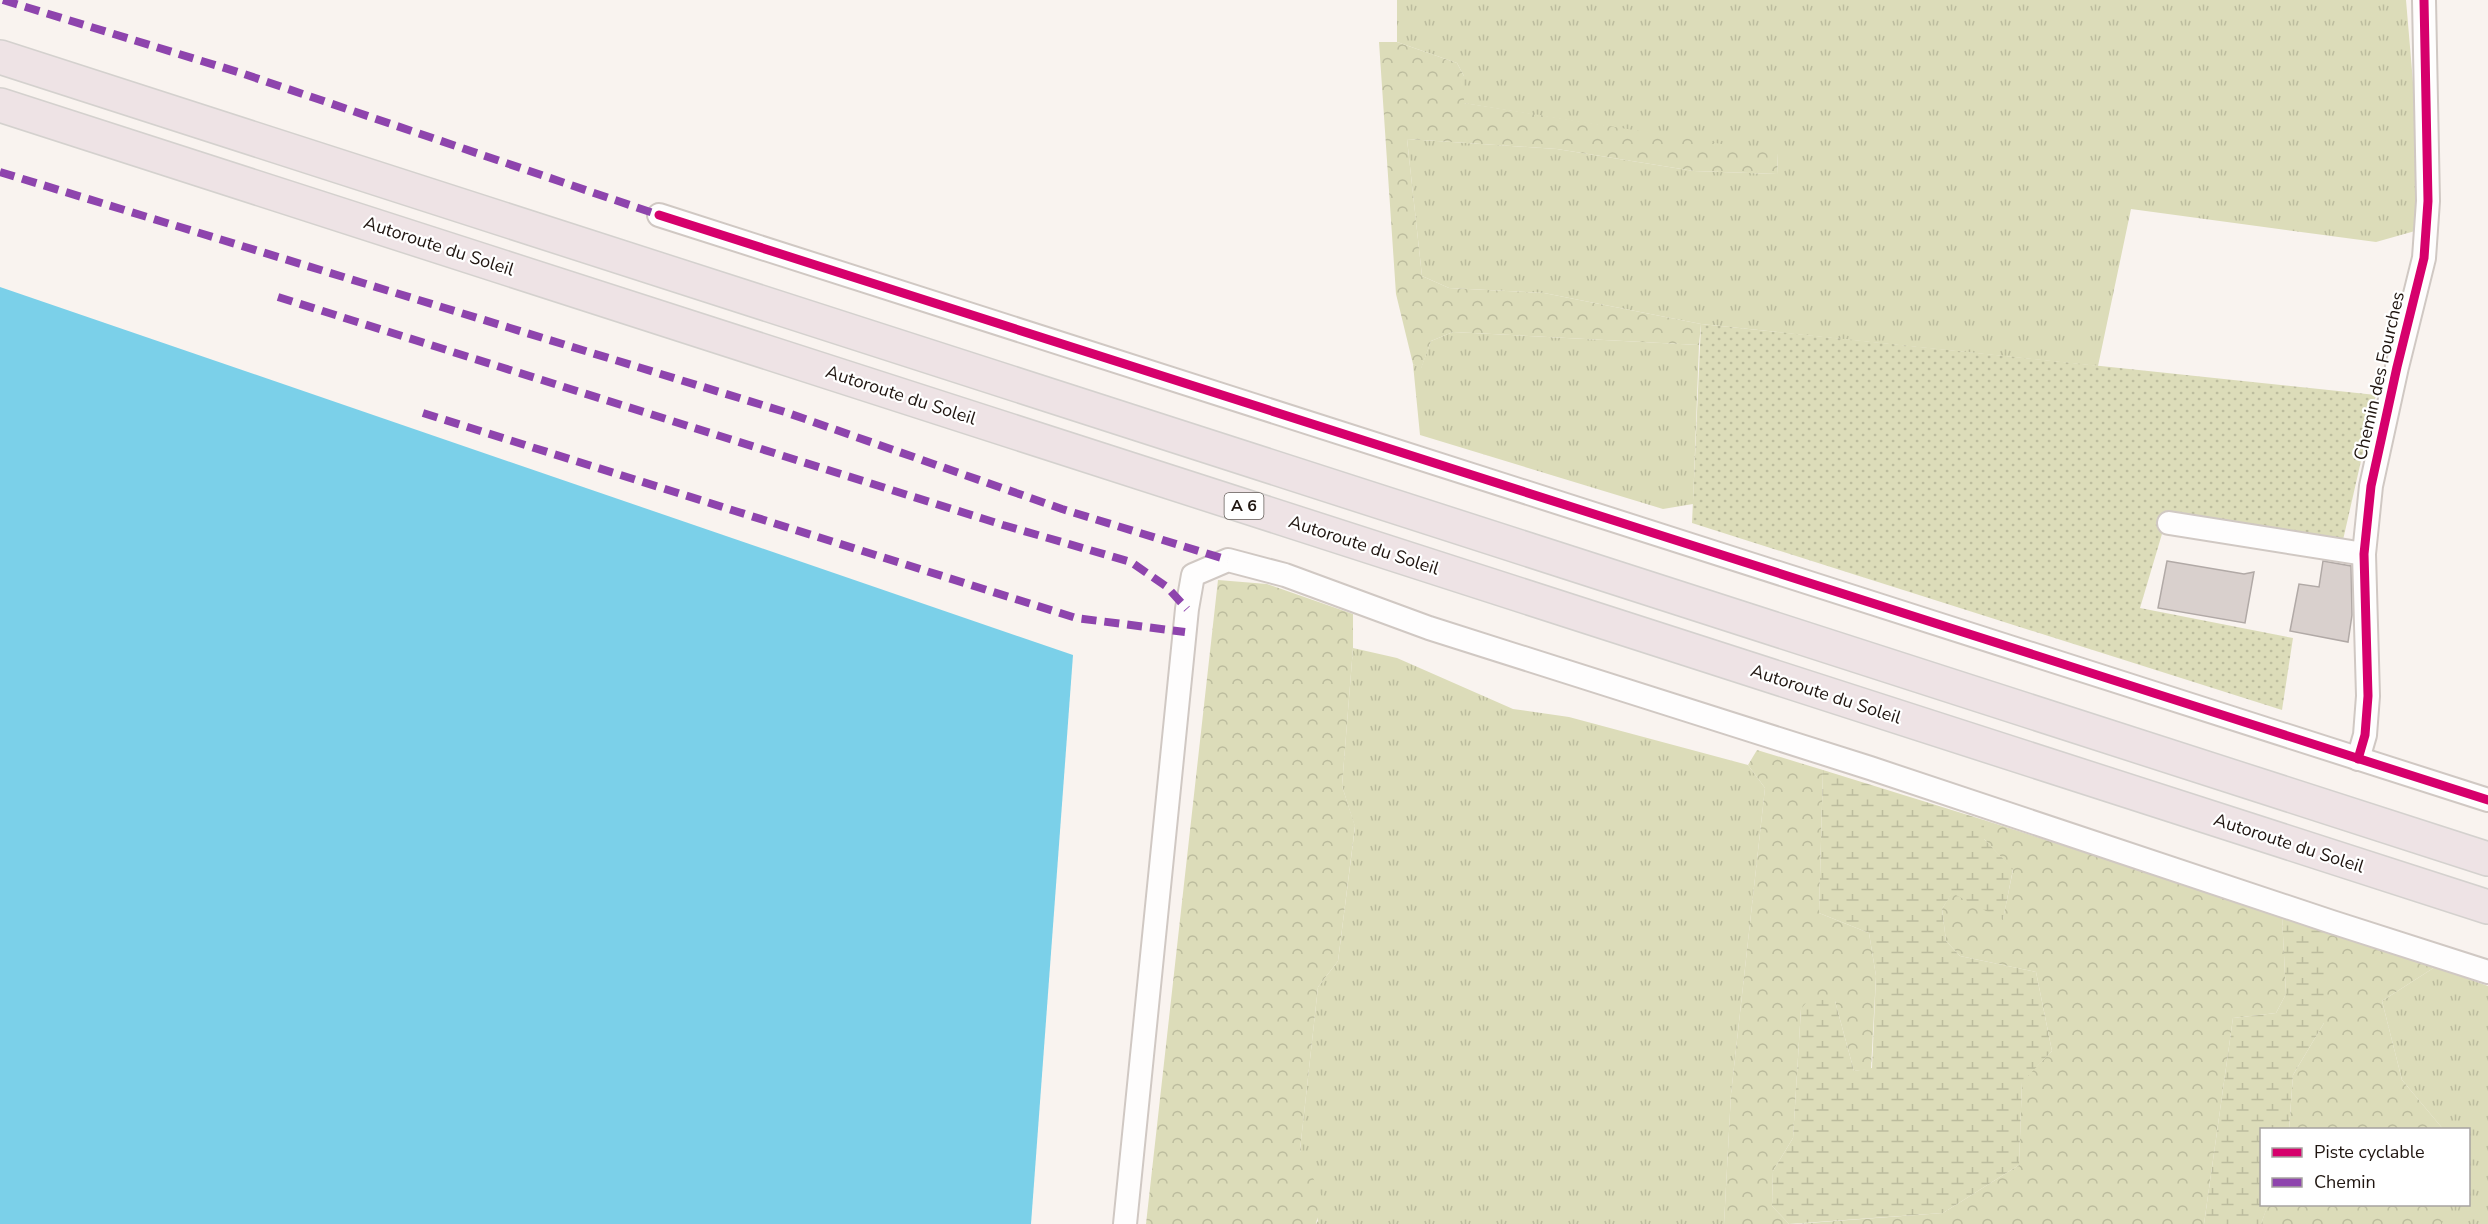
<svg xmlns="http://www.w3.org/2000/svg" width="2488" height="1224" viewBox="0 0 2488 1224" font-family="'Nunito Sans',sans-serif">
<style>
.grass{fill:url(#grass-tufts)}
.forest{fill:url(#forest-crowns)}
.wetland{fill:url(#wetland-marsh)}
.garden{fill:url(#garden-dots)}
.water{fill:#7bd0e9}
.building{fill:#d9d0cd;stroke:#b1a9a6;stroke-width:1.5}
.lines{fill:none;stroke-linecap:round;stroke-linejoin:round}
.minor-casing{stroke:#d0c8c3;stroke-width:26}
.highway-casing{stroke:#d4d1ce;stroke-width:36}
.minor{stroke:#fefdfd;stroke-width:22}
.highway{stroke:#eee3e5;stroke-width:33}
.quiet{stroke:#8e44ad;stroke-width:8;stroke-dasharray:15 8;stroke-linecap:butt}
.cycleway-casing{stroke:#fff;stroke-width:13}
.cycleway{stroke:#d6006c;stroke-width:9}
.labels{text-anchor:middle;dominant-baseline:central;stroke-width:4.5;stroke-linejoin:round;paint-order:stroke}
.shield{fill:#fff;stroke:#635c58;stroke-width:1.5}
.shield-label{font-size:16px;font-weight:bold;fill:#201611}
.street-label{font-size:18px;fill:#201611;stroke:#fff}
</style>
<defs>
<pattern id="grass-tufts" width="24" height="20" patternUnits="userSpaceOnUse" patternTransform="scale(1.5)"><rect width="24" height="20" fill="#dcdcb9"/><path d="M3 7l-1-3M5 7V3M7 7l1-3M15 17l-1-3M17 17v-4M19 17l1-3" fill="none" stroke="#bcbc9e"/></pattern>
<pattern id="forest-crowns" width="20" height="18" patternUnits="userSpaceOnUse" patternTransform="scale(1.5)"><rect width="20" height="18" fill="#dcdcb9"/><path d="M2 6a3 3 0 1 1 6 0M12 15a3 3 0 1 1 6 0" fill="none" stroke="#bcbc9e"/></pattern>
<pattern id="wetland-marsh" width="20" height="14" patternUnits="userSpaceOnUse" patternTransform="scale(1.5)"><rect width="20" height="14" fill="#dcdcb9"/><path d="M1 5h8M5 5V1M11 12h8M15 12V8" fill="none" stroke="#bcbc9e"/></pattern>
<pattern id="garden-dots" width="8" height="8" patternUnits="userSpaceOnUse" patternTransform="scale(1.5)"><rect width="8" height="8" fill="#dcdcb9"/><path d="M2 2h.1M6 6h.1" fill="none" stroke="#bcbc9e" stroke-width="1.8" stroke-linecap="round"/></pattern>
</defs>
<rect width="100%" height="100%" fill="#f9f3ef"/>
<g class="grass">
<polygon points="1397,0 2406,0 2418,141 2415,231 2376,242 2131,209 2098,366 1701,324 1544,293 1449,288 1422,276 1407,139 1557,149 1694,171 1777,174 1778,154 1463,103 1464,76 1457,63 1397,42"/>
<polygon points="1453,332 1699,345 1693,504 1663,509 1420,435 1413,364 1421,368 1431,341"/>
<polygon points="1353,648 1397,658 1513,709 1569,717 1748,765 1765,788 1731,1094 1724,1224 1316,1224 1318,1221 1300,1150 1318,987 1338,961 1355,827 1342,786"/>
<polygon points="2435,967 2488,986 2488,1224 2441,1224 2441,1205 2468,1204 2468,1130 2443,1129 2402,1080 2382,1001"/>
</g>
<g class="forest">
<polygon points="1379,42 1397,42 1457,63 1464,76 1464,103 1778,153 1777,174 1694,171 1557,149 1407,139 1422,276 1449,288 1544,293 1701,324 1699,345 1453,332 1431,341 1421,369 1413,364 1396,294"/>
<polygon points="1218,580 1267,584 1353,614 1353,648 1342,786 1355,826 1338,961 1318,987 1300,1150 1322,1197 1316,1224 1146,1224"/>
<polygon points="1757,750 1823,770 1819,913 1869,933 1876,976 1871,1069 1854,1071 1835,1001 1801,1009 1793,1138 1773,1171 1772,1206 1789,1224 1724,1224 1731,1094 1765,788 1748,765"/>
<polygon points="1984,820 2282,916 2286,994 2276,1013 2233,1018 2204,1224 1795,1224 1943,1213 2019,1165 2022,1081 2052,1051 2036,972 1960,956 1946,941 1942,909 1952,892 2003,919 2013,870 1984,839"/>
<polygon points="2324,929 2435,967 2382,1001 2402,1080 2443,1129 2289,1130 2293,1075 2324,1023"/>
<polygon points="2268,1204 2441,1205 2441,1224 2261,1224"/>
</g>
<g class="wetland">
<polygon points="1823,770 1984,820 1984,839 2013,869 2003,920 1952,893 1942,909 1946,941 1960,956 2036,972 2052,1051 2022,1082 2019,1165 1943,1213 1789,1224 1772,1206 1773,1171 1793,1138 1801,1009 1809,999 1835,1001 1854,1071 1872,1068 1876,976 1869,933 1819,913"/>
<polygon points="2282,916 2324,929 2324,1023 2293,1075 2289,1129 2262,1130 2262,1204 2268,1205 2261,1224 2204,1224 2233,1018 2276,1013 2286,994"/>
</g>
<polygon class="garden" points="1701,324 2376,395 2343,540 2167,517 2140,608 2293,638 2282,710 1692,523"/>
<polygon class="water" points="0,287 1073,655 1031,1224 0,1224"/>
<g class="building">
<polygon points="2167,561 2244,574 2254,572 2245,623 2158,608"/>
<polygon points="2323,561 2351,566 2352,615 2348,642 2290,631 2299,584 2319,587"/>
</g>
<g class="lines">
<defs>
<g id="minor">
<polyline points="659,215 2488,800"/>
<polyline points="2169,523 2364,554"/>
<polyline points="2358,759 2365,735 2368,696 2364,554 2371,486 2397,367 2424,258 2428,201 2424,0"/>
<polyline points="1125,1224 1187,609 1193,575 1228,560 1285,575 1429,628 1870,768 2332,922 2488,972"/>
</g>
<g id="highway">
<polyline points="0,57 2488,859"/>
<polyline points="0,105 2488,907"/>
</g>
</defs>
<use href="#minor" class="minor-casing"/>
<use href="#highway" class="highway-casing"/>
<use href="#minor" class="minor"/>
<use href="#highway" class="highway"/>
<g class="quiet">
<polyline points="3,0 241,73 659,215"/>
<polyline points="0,172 785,412 1062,509 1228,560"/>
<polyline points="278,297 1003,525 1131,562 1167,587 1187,609"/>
<polyline points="423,413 1076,618 1185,632"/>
</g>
<defs>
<g id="cycleway">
<polyline points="659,215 2488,800"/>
<polyline points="2358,759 2365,735 2368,696 2364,554 2371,486 2397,367 2424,258 2428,201 2424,0"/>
</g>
</defs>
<use href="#cycleway" class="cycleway-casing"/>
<use href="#cycleway" class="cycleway"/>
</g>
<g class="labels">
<rect class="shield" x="1224.5" y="493" width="39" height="26" rx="4.5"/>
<g class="shield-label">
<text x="1244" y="506">A 6</text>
</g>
<g class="street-label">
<text transform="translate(439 246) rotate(18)">Autoroute du Soleil</text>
<text transform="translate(2379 376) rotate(-77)">Chemin des Fourches</text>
<text transform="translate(901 395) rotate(18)">Autoroute du Soleil</text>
<text transform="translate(1364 545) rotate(18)">Autoroute du Soleil</text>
<text transform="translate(1826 694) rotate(18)">Autoroute du Soleil</text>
<text transform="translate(2289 843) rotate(18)">Autoroute du Soleil</text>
</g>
</g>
<rect x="2260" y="1128" width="210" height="78" fill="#ffffff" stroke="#a6a2a0" stroke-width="1.5"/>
<rect x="2272" y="1148" width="30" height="9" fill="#d6006c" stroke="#a6a2a0" stroke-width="1.5"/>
<text x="2314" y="1158" font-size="18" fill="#201611">Piste cyclable</text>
<rect x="2272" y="1178" width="30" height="9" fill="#8e44ad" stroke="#a6a2a0" stroke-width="1.5"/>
<text x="2314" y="1188" font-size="18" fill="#201611">Chemin</text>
</svg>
